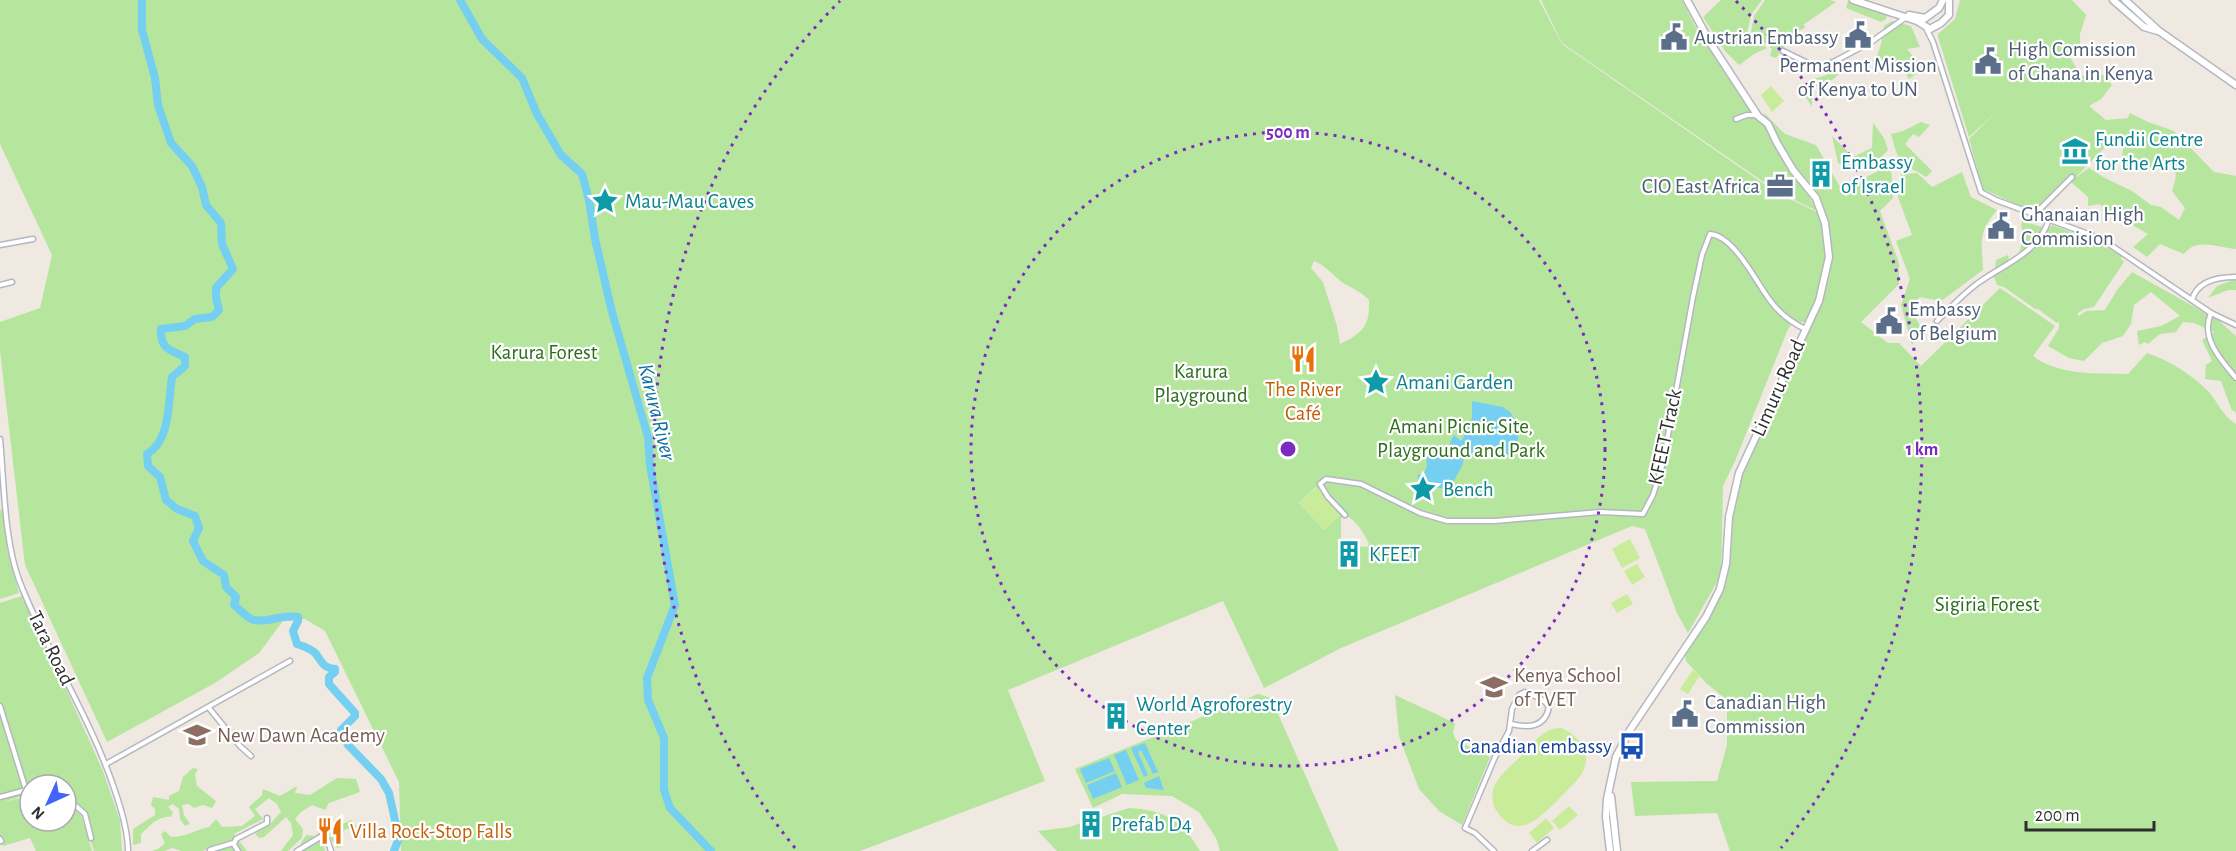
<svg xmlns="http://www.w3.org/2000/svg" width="2236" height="851" viewBox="0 0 2236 851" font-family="'Alegreya Sans',sans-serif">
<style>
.green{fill:#b6e59e;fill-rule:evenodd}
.pitch{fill:#c9ec9a}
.water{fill:#75cff0}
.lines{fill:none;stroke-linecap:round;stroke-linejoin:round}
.river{stroke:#75cff0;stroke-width:8}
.street-casing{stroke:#b4b7c1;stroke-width:7}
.secondary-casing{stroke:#b4b7c1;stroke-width:9}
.street{stroke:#fff;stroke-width:4}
.secondary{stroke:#fff;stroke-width:6}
.ring{fill:none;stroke:#7b2cbf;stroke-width:3;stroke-dasharray:3 6}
.labels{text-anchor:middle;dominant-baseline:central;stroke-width:4.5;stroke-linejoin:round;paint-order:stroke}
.service-label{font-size:21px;fill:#4e5e75;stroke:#fff;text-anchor:start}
.culture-label{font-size:21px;fill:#0d838f;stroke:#fff;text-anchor:start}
.park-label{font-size:21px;fill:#2c6e1b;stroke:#fff}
.street-label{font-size:21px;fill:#2e2e2e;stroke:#fff}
.food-label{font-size:21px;fill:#c56008;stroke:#fff}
.education-label{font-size:21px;fill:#785e54;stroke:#fff;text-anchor:start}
.transit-label{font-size:21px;fill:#164399;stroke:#fff;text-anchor:end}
.water-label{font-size:22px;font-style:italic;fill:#0d6fa3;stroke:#fff}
.centre{fill:#7b2cbf;stroke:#fff;stroke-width:3}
.ring-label{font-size:18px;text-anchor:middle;font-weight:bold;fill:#7b2cbf;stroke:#fff;stroke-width:4.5;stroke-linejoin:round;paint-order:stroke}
</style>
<rect width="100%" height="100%" fill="#efe9e1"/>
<g class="green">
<path d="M0,0H1539L1562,44L1777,193L1821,214L1826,235C1828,207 1804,184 1790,162C1780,146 1772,129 1763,112L1785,134L1816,145L1846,197L1862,179L1891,165L1893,198L1880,211L1899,263V284L1861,322L1888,343H1899L1921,366L2000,288L2055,326L2033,356C2059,376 2097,373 2128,374L2147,353C2168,360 2189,373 2205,388C2217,399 2221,415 2236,424V851H1730L1717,813L1635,816L1631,782L1717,781L1727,745V700L1706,683L1686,661L1684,646L1725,579L1729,513L1739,472L1807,321L1792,324L1788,329L1735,461L1723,486L1721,575L1688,633L1677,613L1645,529L1632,526L1341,648L1264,688L1223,601L1008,690L1045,781L860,851H401L399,782L325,631L305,619L283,621L259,653L215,683L107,742L25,565L0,351V322L40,308L52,255L0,144ZM1314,261C1327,266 1334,277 1345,284C1355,290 1360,291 1369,300C1370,326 1363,333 1340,344L1337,326L1323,282L1311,268ZM1316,487L1341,514L1324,530L1299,503ZM1345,515C1356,520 1364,533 1369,544L1367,547L1341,544V518Z"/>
<polygon points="1541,0 1682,0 1695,26 1718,62 1746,98 1819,212 1778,192 1562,43"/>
<polygon points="1721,0 1762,0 1751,15 1747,33 1767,48 1754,54 1739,65 1725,51 1703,17"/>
<polygon points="1765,0 1830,0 1836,2 1803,25 1806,27 1795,33 1776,58 1770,56 1772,49 1751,32 1754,16"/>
<path d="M1960,0H2072L2086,15L2080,34V49L2067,52L2081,76L2103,75L2112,85L2101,99L2089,106L2106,120L2128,118L2130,113L2148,122L2174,131L2214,172L2236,176V249C2218,248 2196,237 2184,254L2160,244L2147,257L2133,247L2148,234L2122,219L2118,223L2117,216L2099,204L2088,206V197L2071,182L2040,215L1983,189L1969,139L1996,112L1969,137L1938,37V34L1955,19ZM2111,141L2124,143L2121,162L2127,171L2139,163L2143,171L2171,165C2179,173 2175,181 2172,191L2185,208L2179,220L2161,207L2151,205L2132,191L2105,178L2089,168L2075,178Z"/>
<polygon points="1848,1 1887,15 1886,19 1881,22 1846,8"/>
<polygon points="1892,21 1911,26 1920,47 1907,49 1923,69 1909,79 1901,67 1895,69 1874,65 1881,44 1884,26"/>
<path d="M1830,58L1847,64C1838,78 1828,84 1812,89V107L1805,96L1810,80L1827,75Z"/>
<path d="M1921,122L1930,125L1919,137L1913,134L1905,144L1932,171L1926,177C1918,171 1909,169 1905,165C1896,158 1894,144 1891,134L1903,131Z"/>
<polygon points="1873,123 1884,138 1888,150 1875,163 1855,171 1838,163 1832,136 1853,157 1872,148"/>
<path d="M1962,172L1971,197L1997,210C1977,233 1982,242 1983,270L1941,301L1920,297L1910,306L1922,330L1912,345L1901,305L1910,279L1896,241L1912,235L1898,197L1901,174L1917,173L1932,187Z"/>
<polygon points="2022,221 2049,229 2052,225 2093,240 2122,256 2121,259 2124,262 2094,307 2084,309 2077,314 2079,316 2086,311 2105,310 2117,290 2132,272 2218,320 2236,336 2236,413 2233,410 2232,411 2221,381 2205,379 2206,365 2212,361 2202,340 2214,332 2194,323 2183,322 2176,332 2160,334 2148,344 2145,342 2139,345 2137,331 2161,326 2180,316 2151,292 2134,305 2131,324 2123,336 2102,343 2084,361 2069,358 2048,346 2059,328 2059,321 2057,323 2038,309 2035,309 2004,287 1997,285 1994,277 1996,260 2008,255 2009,260 2018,258 2024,234 2021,226"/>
<polygon points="2236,279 2236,290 2228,290 2208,298 2217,286"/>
<polygon points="2,509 9,546 7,549 19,593 0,599 0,510"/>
<polygon points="22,596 50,655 59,668 57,669 103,771 120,821 122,851 94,851 82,814 66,800 66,785 30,785 30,794 3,802 30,796 30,821 66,821 66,803 81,815 92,851 36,851 30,838 3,846 1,842 0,845 0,603"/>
<polygon points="1258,694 1271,698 1339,851 1220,851 1216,838 1199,812 1172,796 1122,794 1093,808 1075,769"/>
<polygon points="1395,695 1455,723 1453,733 1456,740 1490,757 1462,825 1439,811 1419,789 1399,736"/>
<path d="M193,768L198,769L195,774L197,786L216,801L212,808L203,805L194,808L189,804L182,805L184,815L190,824L185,826L180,819L179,809L173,804L168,807L173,812L171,817C159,815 149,826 141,834V843L133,845V829L155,815V809L151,805L153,797L169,800V796L179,791L183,777Z"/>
<path d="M337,778L356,779L360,792L329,803L325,810L312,805L301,812L295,819L303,829L302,838L288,851H281L293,835L291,823L286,817L264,837L259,838L255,834L271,823L281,812L277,804L269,798L255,809L263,819L234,834L247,851H219L215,845L203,851H182L172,848L165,851H152L158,849L165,843L161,834L165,831L171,837C186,837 195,830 209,827L216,819L222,827L242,826L255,816L249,807L262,795L263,789L280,796L297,786L295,793L310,795Z"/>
<path d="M1129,808C1164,810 1182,820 1200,851H1057L1038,831L1070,827L1096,817H1101Z"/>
<path d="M351,820L357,827L346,829L338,835L343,846L337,848L331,839L324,847L325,851H304L301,843L306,835L315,836C326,825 339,827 351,820Z"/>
</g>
<g class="pitch">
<polygon points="1771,86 1784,101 1772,112 1761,95"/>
<polygon points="1317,487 1341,514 1324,530 1299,503"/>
<polygon points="1630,539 1640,558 1622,568 1612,549"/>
<polygon points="1637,564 1645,577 1632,585 1624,571"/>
<polygon points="1627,594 1633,604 1617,613 1611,603"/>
<polygon points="1693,670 1700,675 1688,694 1680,689"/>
<path d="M1562,728C1580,737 1593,753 1582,773C1576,783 1566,791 1558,800C1541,816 1519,842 1498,813C1492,806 1491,795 1494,787C1499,774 1516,762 1525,752C1535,741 1545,727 1562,728Z"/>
<polygon points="1569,806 1578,815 1560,830 1552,821"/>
<polygon points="1546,818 1554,828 1537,843 1529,833"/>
</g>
<g class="water">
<path d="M1472,401L1503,407L1510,412L1519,425L1518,442L1512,451L1504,458C1489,453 1479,451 1464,454C1465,467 1455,475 1451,488H1435L1418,484V475L1424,473L1427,466L1426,457L1431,453H1437L1441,448L1445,452L1452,449L1450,442L1454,435L1461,441L1463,438L1472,418Z"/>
<polygon points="1145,743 1158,772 1153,774 1141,750 1138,752 1148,775 1144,777 1131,748"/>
<polygon points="1126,750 1139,780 1127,785 1114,755"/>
<polygon points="1109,758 1115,771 1086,783 1080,769"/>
<polygon points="1116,773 1122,787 1093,799 1087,785"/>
<polygon points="1159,776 1164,790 1146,788 1144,783"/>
</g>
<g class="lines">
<g class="river">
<path d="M142,0V30L155,78L158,105L171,143L192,166L202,187L206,205L221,223L222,244L233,269L216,288V298L219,310L212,317L195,319L185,326L161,329C160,348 169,350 185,357V366L172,377C168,402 171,440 147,454L148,466L160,477L166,500L177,509L195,516L199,528L193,541L203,561L224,575L226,587L236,597L234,605C239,609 248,619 254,620C269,623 282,614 298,617V621L293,631L297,644C303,646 312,649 316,654C322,662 323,668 335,669V672L329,677V684L355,713V716L341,730L348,745L381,779L389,793L399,838L394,851"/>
<polyline points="460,0 482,39 522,78 537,114 561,155 582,174 589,200 595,239 612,312 648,437 650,465 675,605 647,678 648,700 664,738 664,790 670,808 711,851"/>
</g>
<defs>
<g id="street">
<path d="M1926,28L1933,42L1981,192L1996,200L2091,235L2109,244L2211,313C2200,338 2221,360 2236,378"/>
<polyline points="1783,51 1820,69 1871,42 1905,18"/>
<polyline points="1736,119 1747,115 1758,115"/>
<polyline points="2035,214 2072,177"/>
<polyline points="0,245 33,239"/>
<polyline points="0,285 12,282"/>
<path d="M2192,300C2197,281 2218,277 2236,277"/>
<polyline points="2211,313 2236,325"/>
<path d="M1937,321C1950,308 1963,294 1978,283C2004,264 2039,253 2049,219"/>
<path d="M0,439C4,482 4,539 19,580C46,651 90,716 114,788C121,808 128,830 128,851"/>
<path d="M1345,515L1328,497L1320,484L1326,479L1361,484L1420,513L1447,521H1495L1600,512L1643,514L1653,495L1663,463L1693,297L1702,255L1710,234C1734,236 1755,280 1769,299C1778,312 1791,322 1805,329"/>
<polyline points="0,706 26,790"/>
<polyline points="209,708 240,746 251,756"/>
<polyline points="106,764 290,661"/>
<polyline points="0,797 30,789"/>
<polyline points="66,797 85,814 91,838"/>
<polyline points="0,839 1,841"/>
<polyline points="234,844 236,839 267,823 267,818"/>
<polyline points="210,850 233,843 238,851"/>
<polyline points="297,851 322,836 327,839 331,851"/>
<path d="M1494,851L1475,833L1465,828L1495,757L1509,731L1512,709L1519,695L1525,692C1534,696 1544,698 1549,707C1545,728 1528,728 1511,724"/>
<polyline points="1532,851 1547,840"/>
</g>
<g id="secondary">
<polyline points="1853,0 1917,21 1930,29 1941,23 1949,15 1949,0"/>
<polyline points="2113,0 2144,27 2158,31"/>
<polyline points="2125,0 2159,31 2236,85"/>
<polyline points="1909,15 1925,18"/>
<polyline points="1924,19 1939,8 1943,0"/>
<polyline points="1611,796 1617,851"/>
<polyline points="1610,851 1606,817 1607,799 1616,757 1630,730 1706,617 1720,589 1726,564 1729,517 1739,473 1819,301 1829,257 1825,223 1816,198 1793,170 1777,143 1768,124 1758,116 1711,44 1687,0"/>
</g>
</defs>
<use href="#street" class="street-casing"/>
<use href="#secondary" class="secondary-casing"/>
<use href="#street" class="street"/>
<use href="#secondary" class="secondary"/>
</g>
<g class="ring">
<circle cx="1288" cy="449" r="317"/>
<path d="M795 848A634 634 0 0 1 840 1M1736 1A634 634 0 0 1 1781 848"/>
</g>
<defs>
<symbol id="civic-bare" viewBox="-9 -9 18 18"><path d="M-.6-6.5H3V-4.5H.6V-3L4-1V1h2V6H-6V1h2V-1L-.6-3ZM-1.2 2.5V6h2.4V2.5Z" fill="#5c6f8a" stroke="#fff" stroke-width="2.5" paint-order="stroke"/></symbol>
<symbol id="museum-bare" viewBox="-9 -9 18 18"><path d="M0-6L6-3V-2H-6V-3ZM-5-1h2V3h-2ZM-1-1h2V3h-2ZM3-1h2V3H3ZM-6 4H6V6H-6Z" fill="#0f9aa8" stroke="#fff" stroke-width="2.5" paint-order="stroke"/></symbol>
<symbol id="building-bare" viewBox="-9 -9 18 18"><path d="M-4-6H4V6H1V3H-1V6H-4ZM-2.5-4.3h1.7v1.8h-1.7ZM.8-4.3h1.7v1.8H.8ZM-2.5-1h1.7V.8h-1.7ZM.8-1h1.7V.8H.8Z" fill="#0f9aa8" stroke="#fff" stroke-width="2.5" paint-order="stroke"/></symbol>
<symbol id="office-bare" viewBox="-9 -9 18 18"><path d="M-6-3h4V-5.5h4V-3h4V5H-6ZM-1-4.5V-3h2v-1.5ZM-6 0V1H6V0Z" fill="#5c6f8a" stroke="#fff" stroke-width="2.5" paint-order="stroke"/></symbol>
<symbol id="sight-bare" viewBox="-9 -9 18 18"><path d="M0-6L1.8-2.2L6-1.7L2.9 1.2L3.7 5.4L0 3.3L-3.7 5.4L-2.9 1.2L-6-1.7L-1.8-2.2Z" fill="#0f9aa8" stroke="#fff" stroke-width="2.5" paint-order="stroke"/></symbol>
<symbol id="restaurant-bare" viewBox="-9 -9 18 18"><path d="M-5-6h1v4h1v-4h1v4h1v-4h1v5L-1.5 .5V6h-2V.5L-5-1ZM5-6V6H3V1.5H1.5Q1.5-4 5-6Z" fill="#e8710a" stroke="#fff" stroke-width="2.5" paint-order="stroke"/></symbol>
<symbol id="university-bare" viewBox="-9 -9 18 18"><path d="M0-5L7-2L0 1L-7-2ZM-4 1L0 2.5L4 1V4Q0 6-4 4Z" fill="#8d6e63" stroke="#fff" stroke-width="2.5" paint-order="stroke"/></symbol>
<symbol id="school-bare" viewBox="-9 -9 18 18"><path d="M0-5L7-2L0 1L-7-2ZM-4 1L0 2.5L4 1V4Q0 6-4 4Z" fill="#8d6e63" stroke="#fff" stroke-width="2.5" paint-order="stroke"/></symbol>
<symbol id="bus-bare" viewBox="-9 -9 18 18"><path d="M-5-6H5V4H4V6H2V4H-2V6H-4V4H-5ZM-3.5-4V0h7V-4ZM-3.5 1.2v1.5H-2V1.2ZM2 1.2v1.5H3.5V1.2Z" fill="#1a4fb4" stroke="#fff" stroke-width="2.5" paint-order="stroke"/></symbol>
</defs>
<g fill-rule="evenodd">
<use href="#civic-bare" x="1839" y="16" width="38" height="38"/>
<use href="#civic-bare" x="1655" y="18" width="38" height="38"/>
<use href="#civic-bare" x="1969" y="42" width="38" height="38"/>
<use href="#museum-bare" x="2056" y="132" width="38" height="38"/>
<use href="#building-bare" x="1802" y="155" width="38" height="38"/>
<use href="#office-bare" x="1761" y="167" width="38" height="38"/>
<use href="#sight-bare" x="586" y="182" width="38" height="38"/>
<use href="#civic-bare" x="1982" y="207" width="38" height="38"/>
<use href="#civic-bare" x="1870" y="302" width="38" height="38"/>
<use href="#restaurant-bare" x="1284" y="340" width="38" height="38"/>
<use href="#sight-bare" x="1357" y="363" width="38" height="38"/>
<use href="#sight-bare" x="1404" y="470" width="38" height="38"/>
<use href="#building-bare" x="1330" y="535" width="38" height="38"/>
<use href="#university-bare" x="1475" y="668" width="38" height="38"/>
<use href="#civic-bare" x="1666" y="695" width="38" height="38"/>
<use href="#building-bare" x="1097" y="697" width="38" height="38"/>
<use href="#school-bare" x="178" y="716" width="38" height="38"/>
<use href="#bus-bare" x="1613" y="727" width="38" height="38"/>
<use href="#building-bare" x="1072" y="805" width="38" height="38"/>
<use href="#restaurant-bare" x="311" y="812" width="38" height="38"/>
</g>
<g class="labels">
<g class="service-label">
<text x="1694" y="37">Austrian Embassy</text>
<text x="2008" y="49">High Comission<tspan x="2008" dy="24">of Ghana in Kenya</tspan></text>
<text x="1858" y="65" text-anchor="middle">Permanent Mission<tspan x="1858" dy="24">of Kenya to UN</tspan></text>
<text x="1760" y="186" text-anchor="end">CIO East Africa</text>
<text x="2021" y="214">Ghanaian High<tspan x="2021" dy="24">Commision</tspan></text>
<text x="1909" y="309">Embassy<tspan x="1909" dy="24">of Belgium</tspan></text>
<text x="1705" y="702">Canadian High<tspan x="1705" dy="24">Commission</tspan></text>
</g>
<g class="culture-label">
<text x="2095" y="139">Fundii Centre<tspan x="2095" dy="24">for the Arts</tspan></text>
<text x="1841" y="162">Embassy<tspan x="1841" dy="24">of Israel</tspan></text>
<text x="625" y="201">Mau-Mau Caves</text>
<text x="1396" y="382">Amani Garden</text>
<text x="1443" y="489">Bench</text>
<text x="1369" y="554">KFEET</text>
<text x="1136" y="704">World Agroforestry<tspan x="1136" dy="24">Center</tspan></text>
<text x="1111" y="824">Prefab D4</text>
</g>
<g class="park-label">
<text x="544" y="352">Karura Forest</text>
<text x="1201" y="371">Karura<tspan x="1201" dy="24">Playground</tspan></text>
<text x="1461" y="426">Amani Picnic Site,<tspan x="1461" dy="24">Playground and Park</tspan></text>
<text x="1987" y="604">Sigiria Forest</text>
</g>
<g class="street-label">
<text transform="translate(1778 388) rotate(-66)">Limuru Road</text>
<text transform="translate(1665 437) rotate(-78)">KFEET Track</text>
<text transform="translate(51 648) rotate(64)">Tara Road</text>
</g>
<g class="food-label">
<text x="1303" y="389">The River<tspan x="1303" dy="24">Café</tspan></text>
<text x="350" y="831" text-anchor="start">Villa Rock-Stop Falls</text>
</g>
<g class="education-label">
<text x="1514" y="675">Kenya School<tspan x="1514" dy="24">of TVET</tspan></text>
<text x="217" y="735">New Dawn Academy</text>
</g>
<g class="transit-label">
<text x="1612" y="746">Canadian embassy</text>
</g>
<g class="water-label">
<text transform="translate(657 412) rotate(76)">Karura River</text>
</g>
</g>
<circle cx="1288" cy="449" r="9" class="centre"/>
<g class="ring-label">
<text x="1288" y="138">500 m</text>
<text x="1922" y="455">1 km</text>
</g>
<g transform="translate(48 803) rotate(225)"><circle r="28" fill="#ffffff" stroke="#ababab" stroke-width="1.5"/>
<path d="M0-4.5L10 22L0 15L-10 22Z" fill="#4264fb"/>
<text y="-9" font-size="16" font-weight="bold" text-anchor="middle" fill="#2e2e2e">N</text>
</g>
<path d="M2026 821v9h128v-9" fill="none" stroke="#2e2e2e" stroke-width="3"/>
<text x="2035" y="821" font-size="18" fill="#2e2e2e" stroke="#ffffff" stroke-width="4.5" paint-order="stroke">200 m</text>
</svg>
